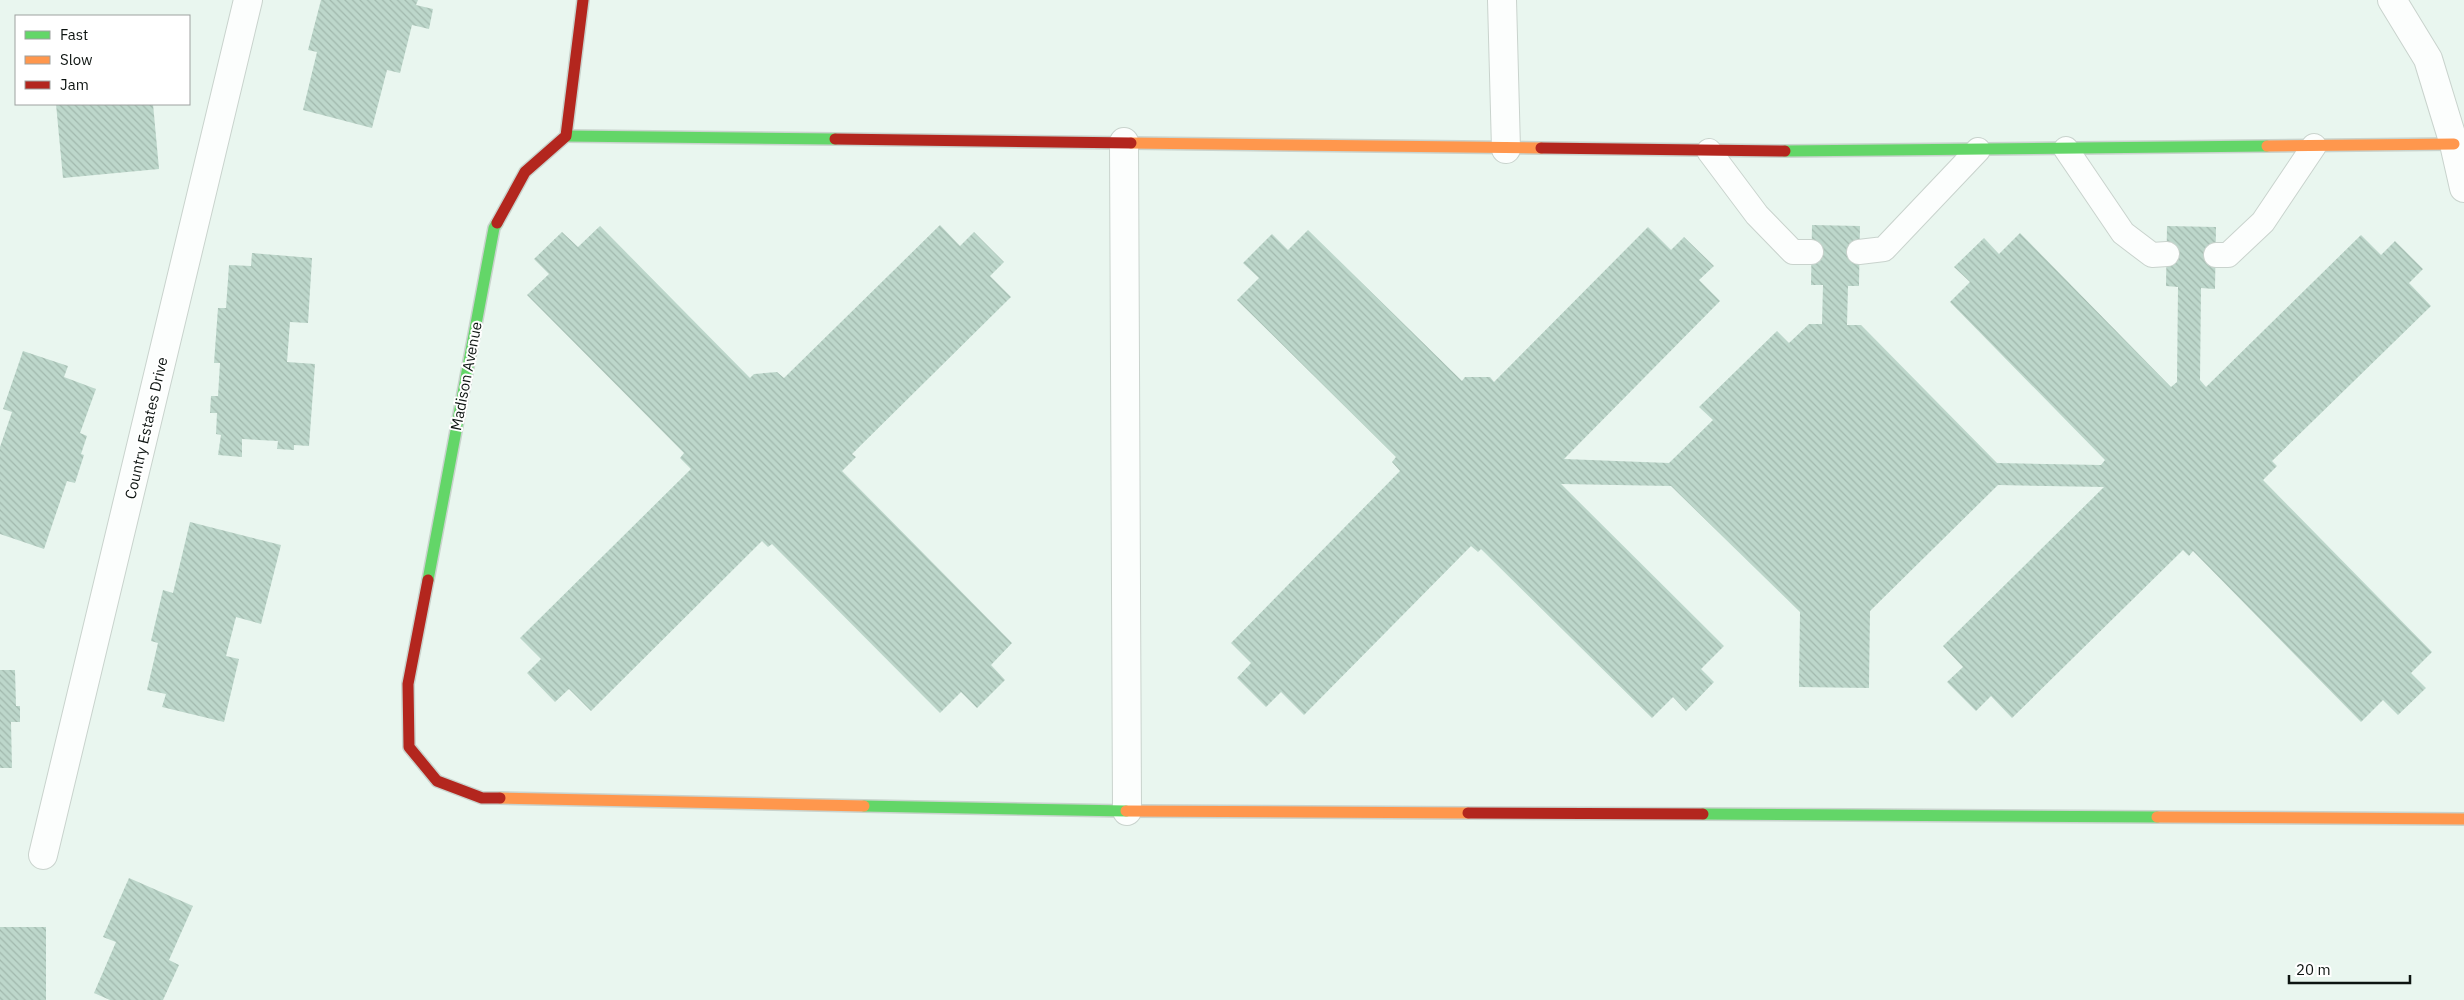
<svg xmlns="http://www.w3.org/2000/svg" width="2464" height="1000" viewBox="0 0 2464 1000" font-family="'IBM Plex Sans',sans-serif">
<style>
.building{fill:url(#building-back-hatch)}
.lines{fill:none;stroke-linecap:round;stroke-linejoin:round}
.lane-casing{stroke:#c9d3cd;stroke-width:26}
.street-casing{stroke:#c9d3cd;stroke-width:30}
.fast-casing{stroke:#c9d3cd;stroke-width:14}
.slow-casing{stroke:#c9d3cd;stroke-width:14}
.jam-casing{stroke:#c9d3cd;stroke-width:14}
.lane{stroke:#fcfefd;stroke-width:24}
.street{stroke:#fcfefd;stroke-width:28}
.fast{stroke:#63d668;stroke-width:11}
.slow{stroke:#ff974d;stroke-width:11}
.jam{stroke:#b3261e;stroke-width:11}
.labels{text-anchor:middle;dominant-baseline:central;stroke-width:4;stroke-linejoin:round;paint-order:stroke}
.street-label{font-size:15px;fill:#0d1411;stroke:#fff}
</style>
<defs>
<pattern id="building-back-hatch" width="6" height="6" patternUnits="userSpaceOnUse" patternTransform="scale(1.25)"><rect width="6" height="6" fill="#bdd7cb"/><path d="M-1 5l2 2M0 0l6 6M5-1l2 2" fill="none" stroke="#a1b8ad"/></pattern>
</defs>
<rect width="100%" height="100%" fill="#e9f6ef"/>
<g class="building">
<polygon points="321,0 418,0 416,5 433,9 429,29 412,25 400,73 387,70 372,128 303,110 317,52 308,50"/>
<polygon points="56,104 153,104 159,169 63,178"/>
<polygon points="940,225 960,246 974,232 1004,262 990,276 1011,297 852,454 856,457 842,471 1012,643 991,665 1005,680 977,708 961,692 940,713 772,544 768,547 762,541 591,711 569,689 555,702 527,673 541,659 520,638 691,469 680,458 684,453 527,295 549,274 534,259 562,232 578,247 600,226 750,378 754,374 777,372 784,378"/>
<polygon points="1812,225 1860,226 1859,286 1848,286 1847,325 1861,325 1997,463 2101,465 2105,460 1950,302 1970,282 1954,267 1984,238 1999,254 2020,233 2171,387 2177,382 2178,287 2166,286 2167,226 2216,227 2215,289 2201,288 2200,380 2206,387 2361,235 2381,255 2395,241 2423,269 2409,283 2431,306 2272,461 2277,466 2263,480 2432,652 2411,673 2426,688 2398,715 2383,700 2361,722 2193,551 2189,556 2183,550 2012,718 1991,696 1976,711 1947,682 1963,667 1943,646 2104,487 1998,485 1870,611 1869,688 1799,687 1800,612 1671,486 1561,484 1724,646 1701,669 1714,682 1686,711 1673,697 1652,718 1481,549 1478,552 1471,546 1304,715 1281,692 1266,707 1237,678 1251,663 1231,643 1400,471 1392,462 1396,457 1237,300 1259,278 1243,263 1272,234 1288,250 1308,230 1462,381 1465,377 1490,377 1494,382 1648,227 1671,250 1684,237 1714,266 1699,280 1720,301 1564,459 1669,463 1713,420 1699,407 1777,331 1789,343 1809,324 1822,324 1823,285 1811,285"/>
<polygon points="252,253 312,258 308,323 290,322 287,362 315,364 309,446 294,445 294,450 277,449 278,441 242,439 242,457 218,455 221,435 216,434 217,413 210,413 211,396 218,396 220,363 214,363 218,308 226,308 229,265 251,266"/>
<polygon points="23,351 68,366 64,377 96,389 80,433 87,436 81,454 84,455 75,483 67,481 44,549 0,534 0,447 12,412 3,409"/>
<polygon points="190,522 281,545 261,624 236,617 226,656 239,659 224,722 162,707 166,694 147,690 158,643 151,641 163,590 173,593"/>
<polygon points="0,670 15,670 16,706 20,706 20,722 11,722 12,768 0,768"/>
<polygon points="129,878 193,906 169,960 179,965 163,1000 110,1000 94,993 116,942 103,937"/>
<rect x="0" y="927" width="46" height="73"/>
</g>
<g class="lines">
<defs>
<g id="lane">
<polyline points="2066,149 2123,233 2152,255 2167,254"/>
<polyline points="1709,151 1757,215 1793,252 1811,252"/>
<polyline points="1859,252 1884,249 1978,150"/>
<polyline points="2216,255 2228,255 2263,222 2314,146"/>
</g>
<g id="street">
<polyline points="1502,0 1506,149"/>
<polyline points="2392,0 2428,59 2454,144 2464,188"/>
<polyline points="1124,142 1127,811"/>
<polyline points="43,855 248,0"/>
</g>
<g id="fast">
<polyline points="566,136 835,139"/>
<polyline points="1785,151 2267,146"/>
<polyline points="428,580 494,228 497,223"/>
<polyline points="864,806 1126,811"/>
<polyline points="1703,814 2157,817"/>
</g>
<g id="slow">
<polyline points="1131,143 1541,148"/>
<polyline points="2267,146 2454,144"/>
<polyline points="500,798 864,806"/>
<polyline points="1126,811 1468,813"/>
<polyline points="2157,817 2464,819"/>
</g>
<g id="jam">
<polyline points="835,139 1131,143"/>
<polyline points="1541,148 1785,151"/>
<polyline points="497,223 525,172 566,136 583,0"/>
<polyline points="428,580 408,684 409,747 437,781 482,798 500,798"/>
<polyline points="1468,813 1703,814"/>
</g>
</defs>
<use href="#lane" class="lane-casing"/>
<use href="#street" class="street-casing"/>
<use href="#fast" class="fast-casing"/>
<use href="#slow" class="slow-casing"/>
<use href="#jam" class="jam-casing"/>
<use href="#lane" class="lane"/>
<use href="#street" class="street"/>
<use href="#fast" class="fast"/>
<use href="#slow" class="slow"/>
<use href="#jam" class="jam"/>
</g>
<g class="labels">
<g class="street-label">
<text transform="translate(466 376) rotate(-79)">Madison Avenue</text>
<text transform="translate(146 428) rotate(-77)">Country Estates Drive</text>
</g>
</g>
<rect x="15" y="15" width="175" height="90" fill="#ffffff" stroke="#9ea1a0"/>
<rect x="25" y="31" width="25" height="8" fill="#63d668" stroke="#9ea1a0"/>
<text x="60" y="40" font-size="15" fill="#0d1411">Fast</text>
<rect x="25" y="56" width="25" height="8" fill="#ff974d" stroke="#9ea1a0"/>
<text x="60" y="65" font-size="15" fill="#0d1411">Slow</text>
<rect x="25" y="81" width="25" height="8" fill="#b3261e" stroke="#9ea1a0"/>
<text x="60" y="90" font-size="15" fill="#0d1411">Jam</text>
<path d="M2289 975v8h121v-8" fill="none" stroke="#0d1411" stroke-width="2.5"/>
<text x="2296" y="975" font-size="15" fill="#0d1411" stroke="#ffffff" stroke-width="4" paint-order="stroke">20 m</text>
</svg>
